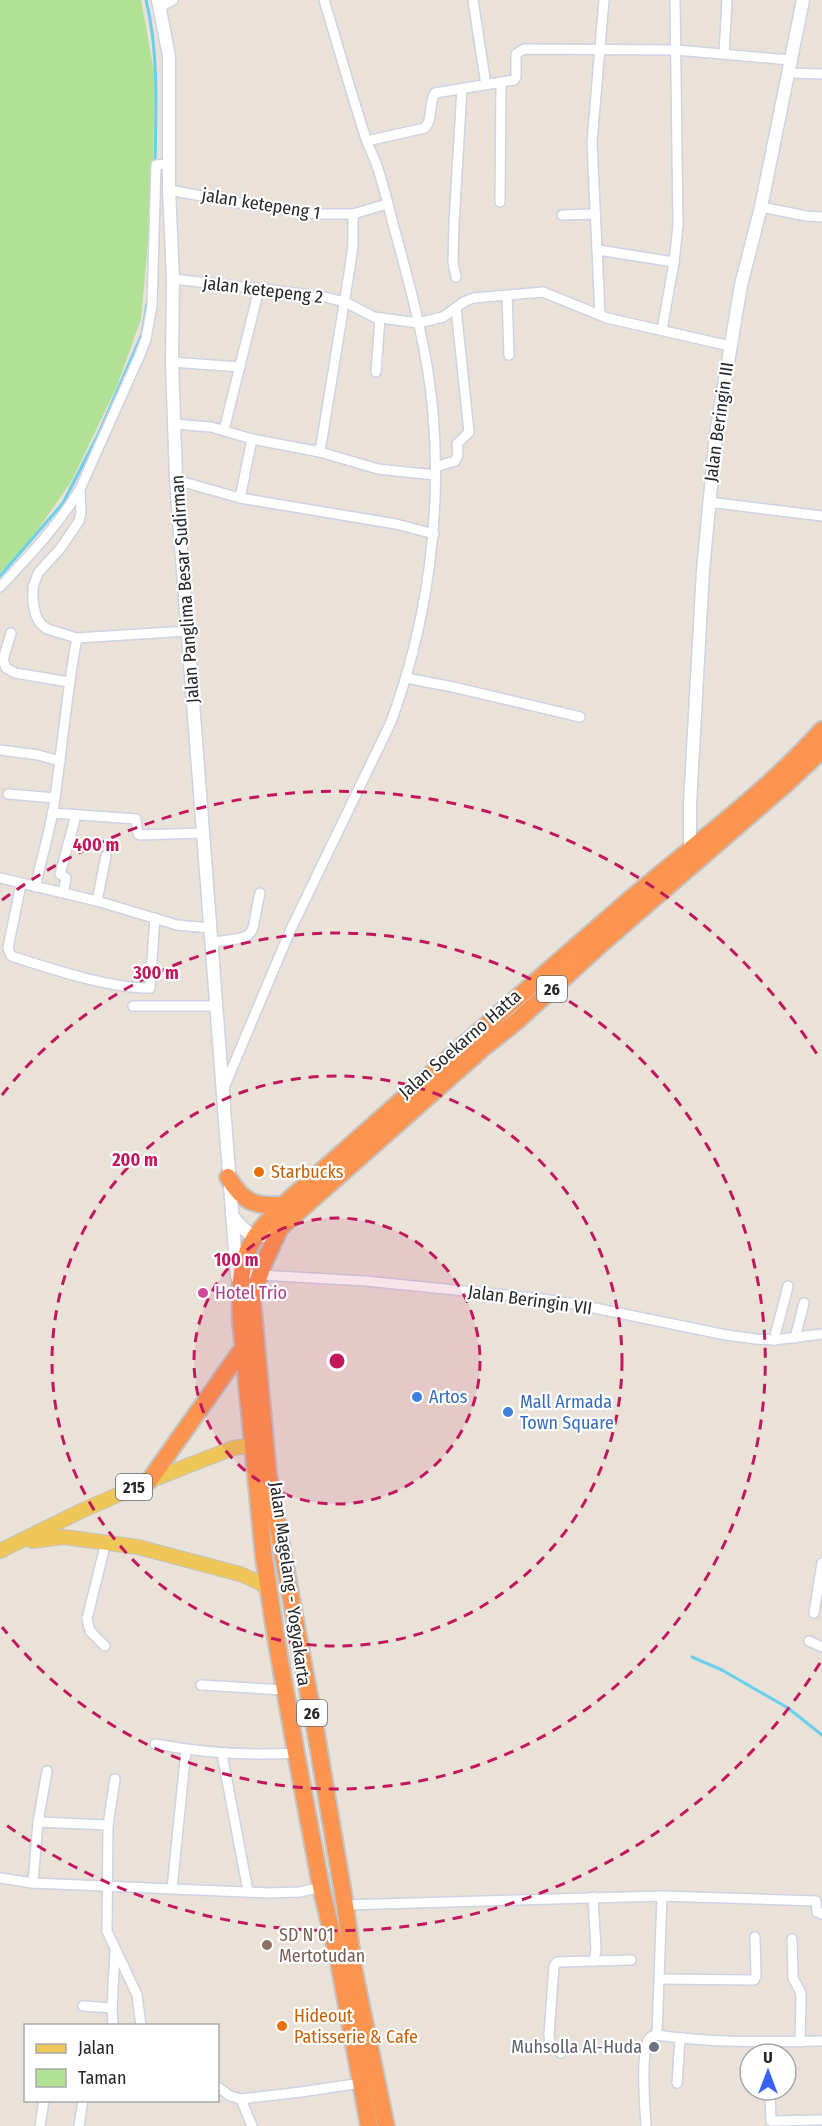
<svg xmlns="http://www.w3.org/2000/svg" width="822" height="2126" viewBox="0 0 822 2126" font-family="'Fira Sans Condensed',sans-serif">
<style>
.green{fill:#b1e194}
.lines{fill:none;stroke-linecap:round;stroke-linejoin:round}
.stream{stroke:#6acfed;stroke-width:3}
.street-casing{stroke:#ced2e1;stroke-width:12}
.secondary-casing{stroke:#ced2e1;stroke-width:15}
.primary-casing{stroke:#c3c3c3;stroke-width:16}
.highway-casing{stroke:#c3c3c3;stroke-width:20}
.street{stroke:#fff;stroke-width:9}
.secondary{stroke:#fff;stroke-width:12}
.primary{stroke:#efc758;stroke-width:14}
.highway{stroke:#fd9551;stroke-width:16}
.ring{fill:none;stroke:#c2185b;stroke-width:3;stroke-dasharray:10 8}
.food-dot{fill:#e8710a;stroke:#fff;stroke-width:2}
.hotel-dot{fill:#d1479c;stroke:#fff;stroke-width:2}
.shop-dot{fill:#3f7fe0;stroke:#fff;stroke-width:2}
.education-dot{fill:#8d6e63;stroke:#fff;stroke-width:2}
.worship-dot{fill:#6b7280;stroke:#fff;stroke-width:2}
.labels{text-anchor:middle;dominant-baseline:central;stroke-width:4.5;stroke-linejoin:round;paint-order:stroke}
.shield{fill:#fff;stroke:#686868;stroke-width:1.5}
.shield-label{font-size:16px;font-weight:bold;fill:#272727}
.street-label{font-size:18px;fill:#272727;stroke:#fff}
.food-label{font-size:18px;fill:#c56008;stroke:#fff;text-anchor:start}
.hotel-label{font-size:18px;fill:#b23c85;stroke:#fff;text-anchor:start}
.shop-label{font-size:18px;fill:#366cbe;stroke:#fff;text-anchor:start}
.education-label{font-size:18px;fill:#785e54;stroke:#fff;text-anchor:start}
.worship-label{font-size:18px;fill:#5b616d;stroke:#fff;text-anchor:end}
.centre{fill:#c2185b;stroke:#fff;stroke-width:3}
.ring-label{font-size:18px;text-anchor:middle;font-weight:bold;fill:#c2185b;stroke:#fff;stroke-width:4.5;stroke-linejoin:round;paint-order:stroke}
</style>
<rect width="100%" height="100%" fill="#eae2d9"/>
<polygon class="green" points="0,0 141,0 155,77 152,198 141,319 117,386 71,482 22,552 0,573"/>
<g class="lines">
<g class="stream">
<path d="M146,0C159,53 156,109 155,163"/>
<polyline points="0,576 63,503 98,435 142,334 148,298"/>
<polyline points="692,1657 722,1670 788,1708 822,1735"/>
</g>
<defs>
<g id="street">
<polyline points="473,0 486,85"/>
<polyline points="160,7 173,0"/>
<polyline points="724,54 727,0"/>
<polyline points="788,73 822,74"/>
<path d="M367,141L425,128C434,117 428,104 435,93L514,80L516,77V54L524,49L676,50L790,60"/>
<polyline points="169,190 250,205 317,214 353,214 387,204"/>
<polyline points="500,202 501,83"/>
<polyline points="761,207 806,216 822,217"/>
<polyline points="562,215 596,214"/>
<polyline points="598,250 674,262"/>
<polyline points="456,277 453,262 454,222 462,89"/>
<polyline points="173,279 321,296 345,302 374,317 418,323 443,317 464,302 473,298 543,292 607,318 730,346"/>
<polyline points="507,295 509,355"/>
<polyline points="600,315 592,142 604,0"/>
<polyline points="662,330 674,262 678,226 675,0"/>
<polyline points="172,362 240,367"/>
<polyline points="376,372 380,318"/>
<polyline points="174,424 211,427 252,439 320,452 378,469 435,475"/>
<polyline points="224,430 259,289"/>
<polyline points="320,452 350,267 353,245 353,214"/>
<polyline points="435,467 455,461 458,455 457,444 469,432 456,308"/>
<polyline points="176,480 240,498 252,439"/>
<polyline points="80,489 81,513 79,521 60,549 38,573 33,587 33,602 36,616 40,623 47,629 77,638 188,631"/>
<polyline points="240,498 396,524 434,534"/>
<polyline points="708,502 822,516"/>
<path d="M0,587C29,556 58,526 80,489L139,357L146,339L152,306L156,165L169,164"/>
<polyline points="11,633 3,660 6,668 15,673 69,682"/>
<polyline points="406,678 453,687 580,717"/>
<polyline points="0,750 38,755 60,761"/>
<polyline points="8,794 55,798"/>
<polyline points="52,813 136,819 138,834 140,835 203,833"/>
<polyline points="0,878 97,901 177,925 210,928"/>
<path d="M21,884L8,948L11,956C52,969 108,988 150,988L155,918"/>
<path d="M35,887C41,862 48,837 53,811C62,753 66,695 77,638"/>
<polyline points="63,893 66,878 60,874 76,815"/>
<polyline points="97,901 106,856"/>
<path d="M212,942C262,937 249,938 260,893"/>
<polyline points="133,1006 216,1006"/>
<path d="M223,1090L290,931L391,722C427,624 442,516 433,413C428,353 412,293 396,235C390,213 385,190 378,169C375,159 370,150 366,139C351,93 338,46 324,0"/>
<polyline points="238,1272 259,1275 365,1281 535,1298 575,1304 726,1335 756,1339 774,1340 822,1334"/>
<polyline points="795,1338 804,1303"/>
<polyline points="774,1340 788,1286"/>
<polyline points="814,1613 822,1563"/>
<polyline points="809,1641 822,1647"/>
<polyline points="105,1646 90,1631 87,1619 106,1542"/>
<polyline points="201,1685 285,1690"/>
<path d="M155,1744C203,1753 247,1756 296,1753"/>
<polyline points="222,1754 248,1891"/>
<polyline points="115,1779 108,1825 107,1931 137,1995 141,2026"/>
<polyline points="38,1822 108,1825"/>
<polyline points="0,1878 33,1883 269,1893 300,1892 321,1887"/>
<polyline points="33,1883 38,1822 47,1771"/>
<polyline points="172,1889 186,1750"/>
<path d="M662,1896L657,2035C711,2043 767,2042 822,2041"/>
<polyline points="345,1905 662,1896 816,1901 817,1912 822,1914"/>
<polyline points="792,1939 793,1978 800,1991 801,1996 800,2042"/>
<polyline points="594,1961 631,1960"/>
<polyline points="659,1979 754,1980 756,1976 755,1937"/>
<polyline points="83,2006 112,2008"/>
<polyline points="113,2026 112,2008 115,1951"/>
<polyline points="765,2042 765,2054"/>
<polyline points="561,2053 550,2043 549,2035 554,1966 557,1962 594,1961 596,1949 593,1897"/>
<polyline points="677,2083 680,2038"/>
<polyline points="218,2087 230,2096 241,2099 301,2092 361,2083"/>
<polyline points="765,2090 764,2093 770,2092 771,2121 822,2120"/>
<polyline points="241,2099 252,2126"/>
<polyline points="40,2126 44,2100"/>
<polyline points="79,2126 83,2100"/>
<path d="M646,2126C645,2108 640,2053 649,2039C652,2035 652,2036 657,2035"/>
</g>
<g id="secondary">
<polyline points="158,0 169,56 169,190 173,279 172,362 176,480 237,1277"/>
<polyline points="690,856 690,804 703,570 716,434 741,285 761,207 803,0"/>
<path d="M233,1217C249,1237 258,1243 280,1228"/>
</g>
<g id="primary">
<polyline points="32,1541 64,1537 138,1547 240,1574 261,1583 266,1588 269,1596"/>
<polyline points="0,1551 81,1511 149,1481 233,1448 261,1444"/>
</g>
<g id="highway">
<path d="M228,1177C243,1202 254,1207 283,1205"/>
<polyline points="149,1481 243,1348"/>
<path d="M369,2126L339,1963L321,1887L296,1753L275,1632L264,1558L241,1323C240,1293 238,1262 255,1237C263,1225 274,1215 283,1205C398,1104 512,1001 628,901C693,845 764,795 822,730"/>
<polyline points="386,2126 354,1971 345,1905 316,1733 268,1474 252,1298 263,1265 280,1228 482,1049 517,1021 600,945 786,784 822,750"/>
</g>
</defs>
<use href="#street" class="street-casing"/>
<use href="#secondary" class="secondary-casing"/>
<use href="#primary" class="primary-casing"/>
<use href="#highway" class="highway-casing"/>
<use href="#street" class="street"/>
<use href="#secondary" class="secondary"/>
<use href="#primary" class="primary"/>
<use href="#highway" class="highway"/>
</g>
<circle cx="337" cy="1361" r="143" fill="#c2185b" fill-opacity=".12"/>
<g class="ring">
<circle cx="337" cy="1361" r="143"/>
<circle cx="337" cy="1361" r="285"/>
<path d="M2 1095A428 428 0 1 1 2 1627"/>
<path d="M820 1663A570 570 0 0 1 2 1822M2 900A570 570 0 0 1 820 1059"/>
</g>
<g class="food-dot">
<circle cx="259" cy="1172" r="6"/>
<circle cx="282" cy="2026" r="6"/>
</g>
<circle class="hotel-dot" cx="203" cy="1293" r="6"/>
<g class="shop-dot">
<circle cx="417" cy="1397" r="6"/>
<circle cx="508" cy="1412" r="6"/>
</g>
<circle class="education-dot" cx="267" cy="1945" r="6"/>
<circle class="worship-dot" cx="654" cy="2047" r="6"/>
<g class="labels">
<g class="shield">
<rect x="537" y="976" width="30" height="26" rx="4.5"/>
<rect x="116" y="1474" width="36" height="26" rx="4.5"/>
<rect x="297" y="1700" width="30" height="26" rx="4.5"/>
</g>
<g class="shield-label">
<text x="552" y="989">26</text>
<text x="134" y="1487">215</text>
<text x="312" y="1713">26</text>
</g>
<g class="street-label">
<text transform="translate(261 204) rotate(9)">jalan ketepeng 1</text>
<text transform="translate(263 290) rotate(7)">jalan ketepeng 2</text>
<text transform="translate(719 422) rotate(-82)">Jalan Beringin III</text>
<text transform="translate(185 589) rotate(-94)">Jalan Panglima Besar Sudirman</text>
<text transform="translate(460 1044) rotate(-41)">Jalan Soekarno Hatta</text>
<text transform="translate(530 1300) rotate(8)">Jalan Beringin VII</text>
<text transform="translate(290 1584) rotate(82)">Jalan Magelang - Yogyakarta</text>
</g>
<g class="food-label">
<text x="271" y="1172">Starbucks</text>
<text x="294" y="2016">Hideout<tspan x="294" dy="21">Patisserie &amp; Cafe</tspan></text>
</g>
<g class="hotel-label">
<text x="215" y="1293">Hotel Trio</text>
</g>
<g class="shop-label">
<text x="429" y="1397">Artos</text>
<text x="520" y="1402">Mall Armada<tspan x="520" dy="21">Town Square</tspan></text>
</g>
<g class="education-label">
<text x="279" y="1935">SD N 01<tspan x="279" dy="21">Mertotudan</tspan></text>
</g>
<g class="worship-label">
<text x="642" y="2047">Muhsolla Al-Huda</text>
</g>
</g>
<circle cx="337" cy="1361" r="9" class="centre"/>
<g class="ring-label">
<text x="96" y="851">400 m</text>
<text x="156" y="979">300 m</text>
<text x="135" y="1166">200 m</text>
<text x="236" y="1266">100 m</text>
</g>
<rect x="24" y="2024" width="195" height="78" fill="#ffffff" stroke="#a9a9a9" stroke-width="1.5"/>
<rect x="36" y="2044" width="30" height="9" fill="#efc758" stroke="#a9a9a9" stroke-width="1.5"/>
<text x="78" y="2054" font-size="18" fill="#272727">Jalan</text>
<rect x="36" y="2069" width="30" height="18" fill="#b1e194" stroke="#a9a9a9" stroke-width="1.5"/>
<text x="78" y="2084" font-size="18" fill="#272727">Taman</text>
<g transform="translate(768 2072)"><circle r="28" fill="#ffffff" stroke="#a9a9a9" stroke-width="1.5"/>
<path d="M0-4.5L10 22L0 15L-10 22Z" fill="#3762f9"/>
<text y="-9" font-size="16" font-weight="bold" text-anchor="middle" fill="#272727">U</text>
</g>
</svg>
